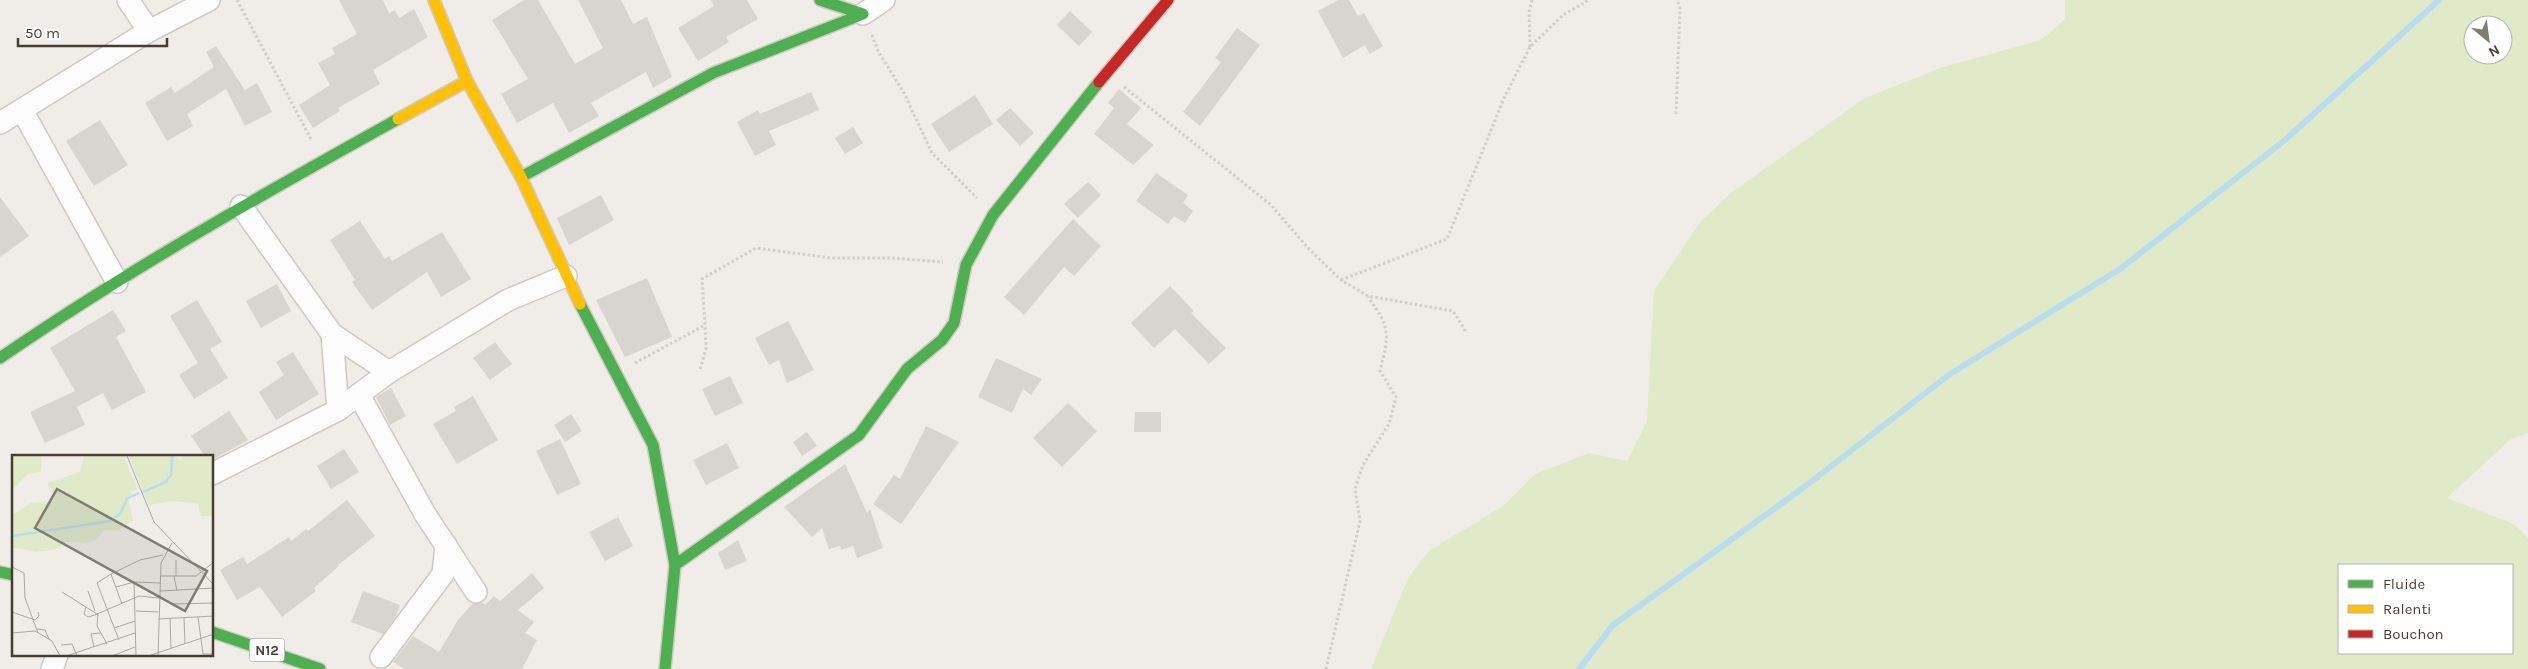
<svg xmlns="http://www.w3.org/2000/svg" width="2528" height="669" viewBox="0 0 2528 669" font-family="Karla,sans-serif">
<style>
.green{fill:#e0eac9;fill-rule:evenodd}
.lines{fill:none;stroke-linecap:round;stroke-linejoin:round}
.stream{stroke:#b9ddef;stroke-width:6}
.building{fill:#d8d4d0}
.street-casing{stroke:#cdc9c5;stroke-width:24}
.fast-casing{stroke:#d0cac0;stroke-width:14}
.slow-casing{stroke:#d0cac0;stroke-width:14}
.jam-casing{stroke:#d0cac0;stroke-width:14}
.path{stroke:#d1cdca;stroke-width:3;stroke-dasharray:2.5 2.5;stroke-linecap:butt}
.street{stroke:#fdfcfc;stroke-width:21}
.fast{stroke:#4caf50;stroke-width:11}
.slow{stroke:#ffc107;stroke-width:11}
.jam{stroke:#c62828;stroke-width:11}
.labels{text-anchor:middle;dominant-baseline:central;stroke-width:4;stroke-linejoin:round;paint-order:stroke}
.shield{fill:#fff;stroke:#7e7872;stroke-width:1}
.shield-label{font-size:14px;font-weight:bold;fill:#463e35}
.inset-river{fill:none;stroke:#b9ddef;stroke-width:2.5}
.inset-road{fill:none;stroke:#aca7a1;stroke-width:1}
.view{fill:#827b74;fill-opacity:0.15;stroke:#827b74;stroke-width:2.5}
.inset-edge{fill:none;stroke:#463e35;stroke-width:2.5}
</style>
<rect width="100%" height="100%" fill="#f0ede9"/>
<path class="green" d="M2065,0H2528V433L2511,439L2447,498L2514,524L2528,538V669H1371L1408,578L1430,550L1503,506L1535,474L1589,453L1627,461L1647,421L1654,290L1701,221L1732,192L1865,98L1943,67L2041,40L2065,19ZM2473,25H2503V55H2473ZM2512,565V653H2339V565Z"/>
<g class="lines">
<polyline class="stream" points="1579,669 1613,625 1803,488 1950,374 2120,269 2285,140 2439,0"/>
</g>
<g class="building">
<polygon points="339,0 383,0 389,13 395,10 399,18 414,9 428,37 373,70 380,84 338,108 340,111 313,128 299,105 330,85 318,63 335,54 332,48 357,34"/>
<polygon points="524,0 538,0 575,64 603,48 578,0 621,0 633,24 647,17 672,77 653,88 646,72 591,103 599,116 569,133 553,103 517,123 501,94 528,79 492,20"/>
<polygon points="711,0 747,0 758,19 726,37 729,42 698,61 678,28 714,6"/>
<polygon points="1338,0 1349,0 1358,16 1364,13 1383,46 1370,54 1365,45 1343,58 1318,11"/>
<polygon points="1070,11 1092,32 1079,46 1057,25"/>
<polygon points="1237,28 1260,45 1200,126 1183,112 1221,62 1215,58"/>
<polygon points="216,46 245,90 257,83 272,112 245,126 226,89 187,114 193,126 167,141 145,103 171,87 175,93 214,67 206,52"/>
<polygon points="1119,89 1141,108 1127,124 1154,145 1133,165 1094,134 1114,108 1108,103"/>
<polygon points="811,92 819,110 769,131 776,145 755,156 737,122 758,110 760,114"/>
<polygon points="975,95 993,124 949,152 931,124"/>
<polygon points="1010,108 1034,133 1020,146 996,120"/>
<polygon points="100,120 128,165 94,186 66,141"/>
<polygon points="853,127 863,143 845,154 835,138"/>
<polygon points="1156,173 1188,195 1183,203 1193,211 1185,223 1174,216 1168,224 1136,201"/>
<polygon points="1088,182 1101,195 1078,218 1064,204"/>
<polygon points="601,195 614,220 569,245 557,218"/>
<polygon points="0,197 29,236 0,257"/>
<polygon points="1073,219 1101,246 1074,276 1064,267 1024,315 1004,297"/>
<polygon points="360,221 385,259 389,256 392,261 442,232 471,279 441,297 427,272 372,310 352,282 355,280 330,240"/>
<polygon points="647,278 672,337 625,357 596,300"/>
<polygon points="277,284 291,311 261,328 246,301"/>
<polygon points="1170,286 1194,311 1191,313 1226,348 1209,364 1175,329 1154,348 1131,323"/>
<polygon points="197,300 222,342 210,349 228,378 194,399 179,375 198,363 170,316"/>
<polygon points="113,310 126,331 116,337 146,392 112,410 103,393 77,407 85,425 45,443 30,412 75,391 50,348"/>
<polygon points="788,321 814,370 787,383 779,360 769,365 755,338"/>
<polygon points="495,342 512,364 490,380 473,358"/>
<polygon points="293,352 319,394 276,420 259,392 284,375 276,362"/>
<polygon points="996,358 1042,379 1031,395 1023,389 1012,413 978,397"/>
<polygon points="730,376 743,403 715,416 702,389"/>
<polygon points="391,388 406,416 390,425 376,397"/>
<polygon points="473,396 498,440 457,464 433,424 456,411 454,407"/>
<polygon points="1068,403 1097,431 1062,467 1033,438"/>
<polygon points="229,411 248,440 212,460 212,456 205,456 191,436"/>
<polygon points="1135,412 1161,412 1161,432 1134,432"/>
<polygon points="571,414 582,431 565,442 554,425"/>
<polygon points="926,426 959,442 901,524 873,504 894,475 900,479"/>
<polygon points="807,432 817,446 802,456 793,442"/>
<polygon points="560,439 581,484 557,495 536,451"/>
<polygon points="727,443 739,468 706,485 693,460"/>
<polygon points="344,449 359,472 331,489 317,466"/>
<polygon points="845,464 867,513 870,509 883,548 857,558 853,546 841,550 840,546 829,549 822,528 812,537 784,507"/>
<polygon points="347,500 375,536 338,565 339,566 314,588 316,591 282,617 260,587 237,600 220,570 243,557 247,564 289,537 291,541 306,529 308,531"/>
<polygon points="618,517 633,546 605,561 589,532"/>
<polygon points="738,540 747,561 725,570 718,553"/>
<polygon points="532,573 544,588 518,610 534,622 525,633 537,640 522,669 405,669 393,662 413,636 439,652 458,620 472,604 483,603 485,605 494,596 500,601"/>
<polygon points="363,591 400,605 396,616 383,634 351,622"/>
</g>
<g class="lines">
<defs>
<g id="street">
<polyline points="128,0 149,31"/>
<polyline points="863,14 884,0"/>
<polyline points="22,110 117,282"/>
<polyline points="0,123 149,31 209,0"/>
<polyline points="241,206 332,334 389,372"/>
<polyline points="332,334 338,410"/>
<polyline points="359,395 425,514 476,592"/>
<polyline points="212,474 338,410 389,372 508,300 566,276"/>
<polyline points="381,657 443,574 446,545"/>
<polyline points="52,669 57,655"/>
</g>
<g id="fast">
<polyline points="521,177 713,73 863,14 820,0"/>
<polyline points="580,304 653,445 675,565 665,669"/>
<path d="M0,358C128,270 263,194 398,119"/>
<polyline points="675,565 859,435 907,369 942,340 954,323 966,265 993,215 1099,82"/>
<polyline points="0,572 14,575"/>
<polyline points="212,632 320,669"/>
</g>
<g id="slow">
<polyline points="434,0 467,81 521,177 580,304"/>
<polyline points="398,119 467,81"/>
</g>
<polyline id="jam" points="1099,82 1168,0"/>
</defs>
<use href="#street" class="street-casing"/>
<use href="#fast" class="fast-casing"/>
<use href="#slow" class="slow-casing"/>
<use href="#jam" class="jam-casing"/>
<g class="path">
<polyline points="237,0 312,141"/>
<polyline points="872,35 878,51 904,93 932,153 977,198"/>
<polyline points="1530,47 1529,12 1532,0"/>
<polyline points="1124,87 1271,205 1308,248 1341,280 1368,296 1453,311 1466,332"/>
<polyline points="1676,114 1680,8 1677,0"/>
<polyline points="1341,280 1447,239 1504,98 1530,47 1563,15 1589,0"/>
<polyline points="635,363 705,325 702,279 756,248 831,258 891,258 943,262"/>
<polyline points="700,369 706,349 705,325"/>
<path d="M1326,669L1360,521L1355,489L1363,465L1389,424L1396,397L1380,371C1389,335 1391,328 1368,297"/>
</g>
<use href="#street" class="street"/>
<use href="#fast" class="fast"/>
<use href="#slow" class="slow"/>
<use href="#jam" class="jam"/>
</g>
<g class="labels">
<rect class="shield" x="249.5" y="638.5" width="35" height="23" rx="4"/>
<g class="shield-label">
<text x="267" y="650">N12</text>
</g>
</g>
<g transform="translate(12 455)">
<rect width="201" height="201" fill="#f0ede9"/>
<path d="M0,1H29L30,8L28,17L15,20L0,35ZM72,1H112L126,35L118,36L121,40L116,43L121,65L106,76L92,75L85,84L77,88L54,87L46,94L24,97L0,92V60L19,48L44,46L35,28L68,17ZM117,1H162L169,5L171,1H201V61H189L186,49L180,48L160,46L137,50Z" fill="#e0eac9"/>
<path class="inset-river" d="M131,37L154,27L159,20L160,1M0,81L98,66L108,59L115,44L127,38"/>
<path class="inset-road" d="M115,1L142,67L202,130M164,105V121M0,112L12,118L13,143L26,178M99,119L85,128L107,185M148,121H184L202,107M162,121L165,136M104,132L122,127M76,136L83,156M148,136L202,133M50,137L85,159L127,141L147,143M110,149L99,119L128,105L151,100M159,149L202,148M74,152L72,159L76,162L86,159L85,171L95,189M124,156L146,157M0,157L23,165L27,161L26,157M186,162L191,199H202M158,163L159,193M172,163L173,189M146,164L202,161M102,173L123,166M25,174L33,175L37,184M0,178L23,176L40,186L48,201M49,190L60,189L65,201M82,192L79,179L88,178M54,201L123,178M100,201L123,192M124,201L122,127L148,128M136,201L202,179M146,201L149,108L160,88"/>
<path class="view" d="M45,34L195,116L173,156L23,73Z"/>
<rect width="201" height="201" class="inset-edge"/>
</g>
<rect x="2338" y="564" width="175" height="90" fill="#ffffff" stroke="#b5b2ae"/>
<rect x="2348" y="580" width="25" height="8" fill="#4caf50" stroke="#b5b2ae"/>
<text x="2383" y="589" font-size="15" fill="#463e35">Fluide</text>
<rect x="2348" y="605" width="25" height="8" fill="#ffc107" stroke="#b5b2ae"/>
<text x="2383" y="614" font-size="15" fill="#463e35">Ralenti</text>
<rect x="2348" y="630" width="25" height="8" fill="#c62828" stroke="#b5b2ae"/>
<text x="2383" y="639" font-size="15" fill="#463e35">Bouchon</text>
<g transform="translate(2488 40) rotate(151)"><circle r="24" fill="#ffffff" stroke="#b5b2ae"/>
<path d="M0-4L9 19L0 12L-9 19Z" fill="#827b74"/>
<text y="-8" font-size="14" font-weight="bold" text-anchor="middle" fill="#463e35">N</text>
</g>
<path d="M18 38v8h149v-8" fill="none" stroke="#463e35" stroke-width="2.5"/>
<text x="25" y="38" font-size="15" fill="#463e35" stroke="#ffffff" stroke-width="4" paint-order="stroke">50 m</text>
</svg>
